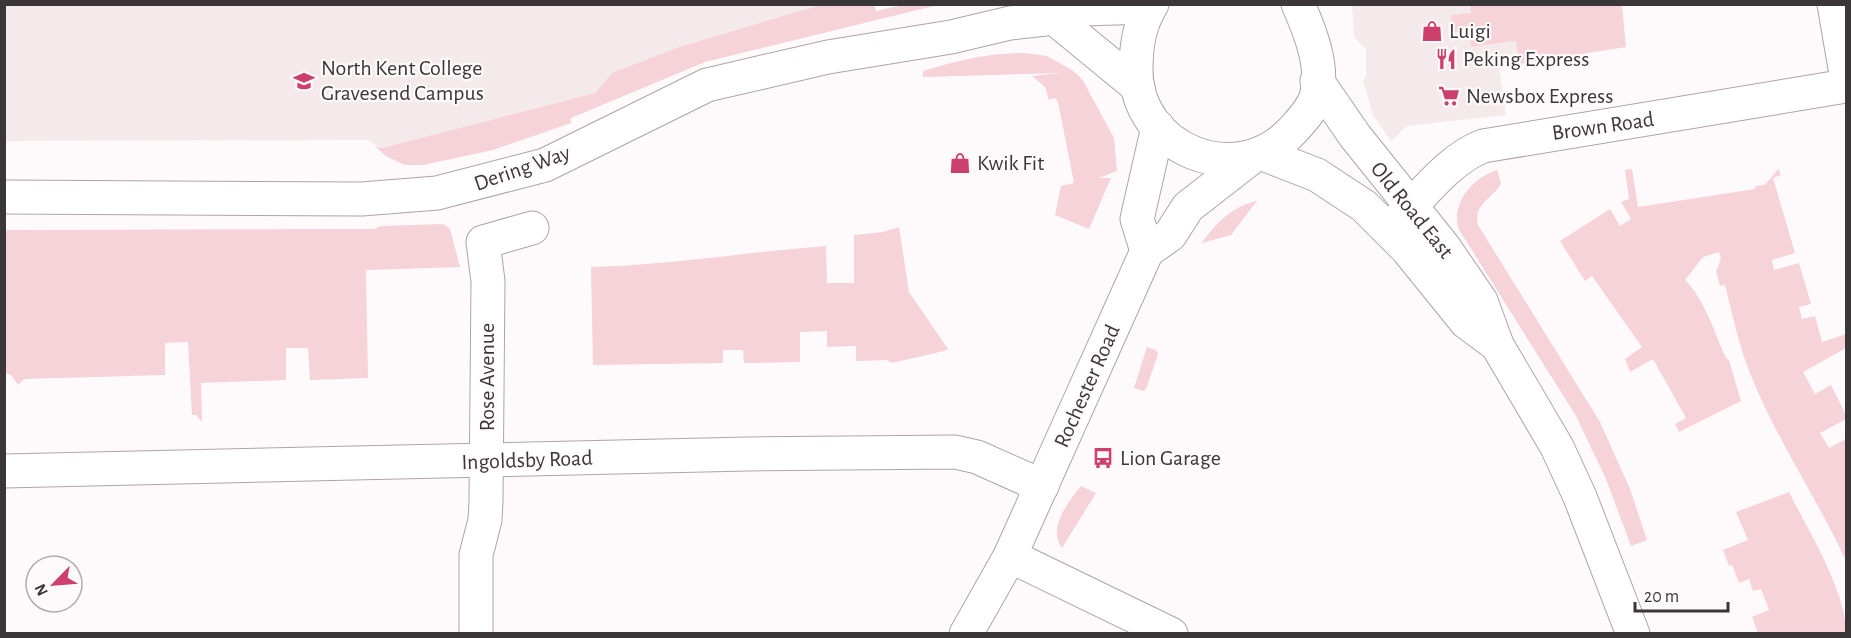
<svg xmlns="http://www.w3.org/2000/svg" width="1851" height="638" viewBox="0 0 1851 638" font-family="'Alegreya Sans',sans-serif">
<style>
.built{fill:#f4eaec}
.green{fill:#f6d2d9}
.lines{fill:none;stroke-linecap:round;stroke-linejoin:round}
.minor-casing{stroke:#aea4a6;stroke-width:35}
.secondary-casing{stroke:#aea4a6;stroke-width:35}
.primary-casing{stroke:#aea4a6;stroke-width:35}
.minor{stroke:#fff;stroke-width:33}
.secondary{stroke:#fff;stroke-width:33}
.primary{stroke:#fff;stroke-width:33}
.labels{text-anchor:middle;dominant-baseline:central;stroke-width:4.5;stroke-linejoin:round;paint-order:stroke}
.poi-label{font-size:22px;fill:#3b3738;stroke:#fefafb;text-anchor:start}
.street-label{font-size:22px;fill:#3b3738;stroke:#fefafb}
</style>
<rect width="100%" height="100%" fill="#fefafb"/>
<g class="built">
<polygon points="5,5 820,5 679,47 612,73 595,93 382,148 367,140 5,141"/>
<polygon points="1352,5 1470,5 1472,13 1451,16 1469,30 1471,47 1516,41 1519,64 1499,67 1506,115 1407,126 1391,141 1373,115 1363,80 1366,76 1366,49 1354,37"/>
</g>
<g class="green">
<polygon points="820,5 874,5 876,11 903,5 938,5 705,62 571,118 571,123 493,150 423,165 405,165 386,156 376,147 375,146 382,148 595,93 612,73 679,47"/>
<polygon points="1470,5 1622,5 1626,47 1519,64 1516,41 1471,47 1469,30 1453,32 1451,15 1471,13"/>
<path d="M1024,53L1047,56L1072,70L1082,79L1114,138L1117,171L1099,178H1111L1089,229L1055,215L1061,186L1074,183L1058,102L1055,98L1049,100L1045,87L1032,76L1060,73L923,77V71C956,61 989,53 1024,53Z"/>
<path d="M1632,169L1638,207L1755,189L1756,186L1765,185L1778,169L1781,175L1773,178L1795,253L1772,260L1774,270L1799,263L1811,304L1799,307L1802,319L1815,316L1822,342L1846,334V348L1803,372L1815,394L1831,385L1846,415V419L1820,433L1829,448L1846,439V561C1817,498 1779,444 1752,378C1739,347 1733,316 1725,285L1720,286L1716,271L1721,259L1719,252L1703,257L1685,280C1704,298 1715,334 1726,358L1729,360L1741,401L1679,432L1675,424L1686,418L1653,359L1630,372L1625,359L1642,347L1592,276L1585,281L1560,241L1610,209L1620,226L1631,219L1621,202L1629,199L1625,170Z"/>
<path d="M1497,170L1501,184C1492,199 1473,204 1478,225L1600,422L1630,489L1647,540L1631,546L1606,479L1576,416L1458,228C1452,201 1473,178 1497,170Z"/>
<path d="M1257,201L1231,235L1202,243C1215,223 1233,206 1257,201Z"/>
<polygon points="443,224 450,229 460,267 366,270 368,378 310,380 308,348 286,348 286,380 201,383 202,422 196,415 192,415 188,342 165,343 165,375 24,379 18,385 11,375 5,373 5,230 375,229 380,226"/>
<path d="M899,227L909,292L948,349L944,351L892,363L887,360L856,361V346L827,347V331L800,332V362L744,363L743,350H723V363L593,365L591,267C670,265 747,252 826,246L827,283H854V235L883,232Z"/>
<polygon points="1147,347 1156,350 1158,354 1146,389 1144,391 1134,388"/>
<path d="M1081,486L1096,493L1062,548C1047,528 1069,501 1081,486Z"/>
<path d="M1789,492C1808,530 1847,593 1846,633H1758L1752,617L1769,610L1761,589L1753,591L1749,579L1739,583L1732,565L1729,566L1723,550L1748,540L1736,512Z"/>
</g>
<g class="lines">
<defs>
<g id="minor">
<polyline points="1834,4 1846,74"/>
<polyline points="1054,18 1138,87"/>
<polyline points="4,197 362,199 437,193 545,165 707,85 828,57 951,37 1010,23 1054,18 1082,9 1150,7"/>
<path d="M1392,226C1420,199 1447,160 1483,146L1846,86"/>
<polyline points="4,471 748,454 955,452 977,457 1042,486"/>
<polyline points="1010,556 1171,634"/>
<polyline points="476,634 476,555 485,520 486,502 488,281 483,242 532,228"/>
</g>
<g id="secondary">
<polyline points="1317,81 1355,136 1444,247 1481,301 1497,345 1557,447 1580,497 1633,634"/>
<polyline points="1263,154 1317,175 1364,206 1407,249 1466,322 1497,345"/>
</g>
<g id="primary">
<path d="M1152,4C1139,25 1136,46 1136,70C1136,149 1236,191 1292,131C1301,121 1312,110 1316,97C1325,68 1310,31 1298,4"/>
<polyline points="1147,251 1170,235 1188,207 1251,158"/>
<polyline points="966,634 1010,556 1147,251 1137,219 1158,127"/>
</g>
</defs>
<use href="#minor" class="minor-casing"/>
<use href="#secondary" class="secondary-casing"/>
<use href="#primary" class="primary-casing"/>
<use href="#minor" class="minor"/>
<use href="#secondary" class="secondary"/>
<use href="#primary" class="primary"/>
</g>
<defs>
<symbol id="shop-bare" viewBox="-9 -9 18 18"><path d="M-5-2.5h2.3a2.7 3.5 0 0 1 5.4 0H5L5.5 6h-11ZM-1.5-2.5h3a1.5 2.3 0 0 0-3 0Z" fill="#cd406e" stroke="#fefafb" stroke-width="2.5" paint-order="stroke"/></symbol>
<symbol id="restaurant-bare" viewBox="-9 -9 18 18"><path d="M-5-6h1v4h1v-4h1v4h1v-4h1v5L-1.5 .5V6h-2V.5L-5-1ZM5-6V6H3V1.5H1.5Q1.5-4 5-6Z" fill="#cd406e" stroke="#fefafb" stroke-width="2.5" paint-order="stroke"/></symbol>
<symbol id="university-bare" viewBox="-9 -9 18 18"><path d="M0-5L7-2L0 1L-7-2ZM-4 1L0 2.5L4 1V4Q0 6-4 4Z" fill="#cd406e" stroke="#fefafb" stroke-width="2.5" paint-order="stroke"/></symbol>
<symbol id="supermarket-bare" viewBox="-9 -9 18 18"><path d="M-6-5.5h2.5l.6 2H6L4.5 2H-2.5L-4.4-4H-6ZM-1.5 3.2a1.3 1.3 0 1 0 .1 0ZM3 3.2a1.3 1.3 0 1 0 .1 0Z" fill="#cd406e" stroke="#fefafb" stroke-width="2.5" paint-order="stroke"/></symbol>
<symbol id="bus-bare" viewBox="-9 -9 18 18"><path d="M-5-6H5V4H4V6H2V4H-2V6H-4V4H-5ZM-3.5-4V0h7V-4ZM-3.5 1.2v1.5H-2V1.2ZM2 1.2v1.5H3.5V1.2Z" fill="#cd406e" stroke="#fefafb" stroke-width="2.5" paint-order="stroke"/></symbol>
</defs>
<g fill-rule="evenodd">
<use href="#shop-bare" x="1417" y="16" width="30" height="30"/>
<use href="#restaurant-bare" x="1431" y="44" width="30" height="30"/>
<use href="#university-bare" x="289" y="66" width="30" height="30"/>
<use href="#supermarket-bare" x="1434" y="81" width="30" height="30"/>
<use href="#shop-bare" x="945" y="148" width="30" height="30"/>
<use href="#bus-bare" x="1088" y="443" width="30" height="30"/>
</g>
<g class="labels">
<g class="poi-label">
<text x="1449" y="31">Luigi</text>
<text x="1463" y="59">Peking Express</text>
<text x="321" y="68">North Kent College<tspan x="321" dy="25">Gravesend Campus</tspan></text>
<text x="1466" y="96">Newsbox Express</text>
<text x="977" y="163">Kwik Fit</text>
<text x="1120" y="458">Lion Garage</text>
</g>
<g class="street-label">
<text transform="translate(1603 126) rotate(-8)">Brown Road</text>
<text transform="translate(522 168) rotate(-19)">Dering Way</text>
<text transform="translate(1412 210) rotate(51)">Old Road East</text>
<text transform="translate(487 377) rotate(-90)">Rose Avenue</text>
<text transform="translate(1087 386) rotate(-66)">Rochester Road</text>
<text transform="translate(527 460) rotate(-2)">Ingoldsby Road</text>
</g>
</g>
<rect width="1851" height="638" fill="none" stroke="#3b3738" stroke-width="12"/>
<g transform="translate(54 584) rotate(245)"><circle r="28" fill="#fefafb" stroke="#b0acad" stroke-width="1.5"/>
<path d="M0-4.5L10 22L0 15L-10 22Z" fill="#cd406e"/>
<text y="-9" font-size="16" font-weight="bold" text-anchor="middle" fill="#3b3738">N</text>
</g>
<path d="M1635 602v9h93v-9" fill="none" stroke="#3b3738" stroke-width="3"/>
<text x="1644" y="602" font-size="18" fill="#3b3738" stroke="#fefafb" stroke-width="4.5" paint-order="stroke">20 m</text>
</svg>
